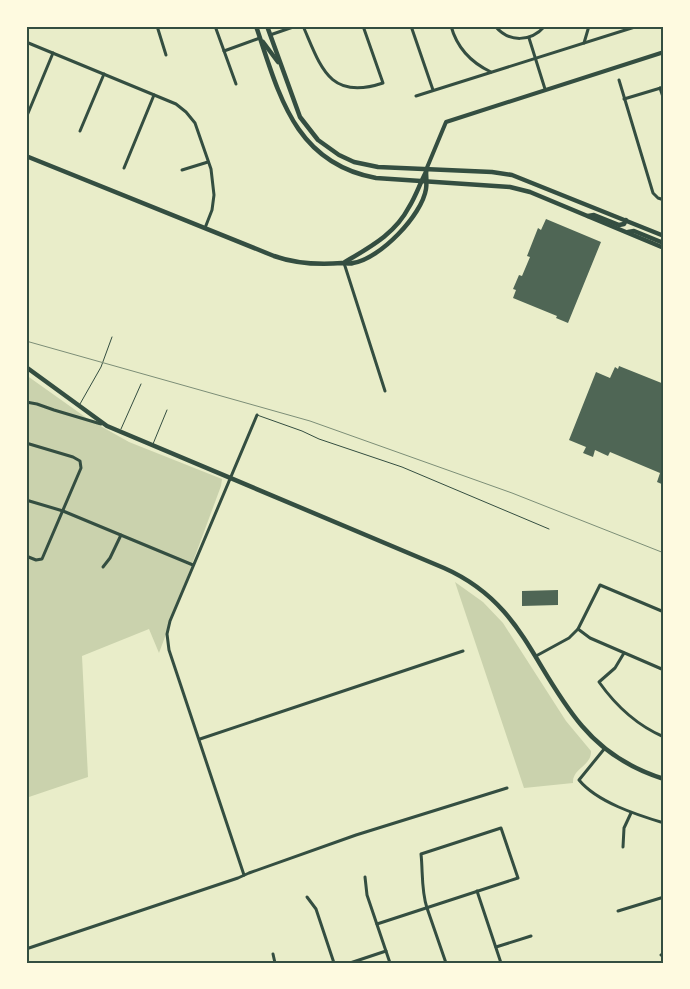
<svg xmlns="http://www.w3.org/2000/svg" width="690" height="989" viewBox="0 0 690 989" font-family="Jost,sans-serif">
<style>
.green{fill:#cad2ad}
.building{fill:#4f6655}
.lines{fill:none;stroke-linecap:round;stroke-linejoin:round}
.service{stroke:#344e41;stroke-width:1}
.minor{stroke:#344e41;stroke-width:3}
.tertiary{stroke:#344e41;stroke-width:4}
.secondary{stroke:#344e41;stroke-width:4.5}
.primary{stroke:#344e41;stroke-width:4.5}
.rail{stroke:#7c8e77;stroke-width:1}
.neatline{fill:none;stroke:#344e41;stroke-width:2}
</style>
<rect width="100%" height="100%" fill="#e9edc9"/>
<g class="green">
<polygon points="26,375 88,419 129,442 222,479 221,486 159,653 149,629 82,656 88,777 26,798"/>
<path d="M455,582L483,602L503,623L566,721L591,751C592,766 572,768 573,783L524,788Z"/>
</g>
<g class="building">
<polygon points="546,219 601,242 568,323 556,318 557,316 513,298 516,290 513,289 519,275 522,276 530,257 527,256 538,228 541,230"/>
<polygon points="619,366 664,384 664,485 657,482 660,473 610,452 608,456 595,450 593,457 583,453 586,447 569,440 596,372 610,378 615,367 618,369"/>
<polygon points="558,590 558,605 522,606 522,591"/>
</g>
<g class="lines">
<g class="service">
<polyline points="80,404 101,367 112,337"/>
<polyline points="257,415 302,431 319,439 402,467 549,529"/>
<polyline points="121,429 141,384"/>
<polyline points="153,444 167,410"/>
</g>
<g class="minor">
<polyline points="157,26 166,55"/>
<polyline points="215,26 236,84"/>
<path d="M303,26C321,67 329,101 383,83L363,26"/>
<polyline points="411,26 433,90"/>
<path d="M451,26C457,48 472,63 491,72"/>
<path d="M495,26C509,43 531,42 545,26"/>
<polyline points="270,35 296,26"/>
<polyline points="529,38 545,89"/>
<polyline points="26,42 176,104 186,112 195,123 211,169 214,195 212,210 205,228"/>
<polyline points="584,43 589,26"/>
<polyline points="224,51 260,38"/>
<polyline points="619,80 653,193 658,198 664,200"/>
<polyline points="660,88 664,100"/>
<polyline points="416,96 638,26"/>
<polyline points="624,99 664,87"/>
<polyline points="26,118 53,53"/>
<polyline points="80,131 104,74"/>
<polyline points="124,168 154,95"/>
<polyline points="182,170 208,162"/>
<polyline points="344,263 385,391"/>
<polyline points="26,402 37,404 54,410 101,424"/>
<polyline points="26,443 73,457 80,461 81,468 42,559 36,560 26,556"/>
<polyline points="26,500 63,511 193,565"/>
<polyline points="103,567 110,558 121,535"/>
<polyline points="578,629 590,638 664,670"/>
<path d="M624,653L615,668L599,682C616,706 636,725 664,737"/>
<polyline points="536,656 569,638 578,629 600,585 664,612"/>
<polyline points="200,739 463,651"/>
<path d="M605,748L579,780C597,802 637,815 664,823"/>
<polyline points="623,847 624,828 631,813"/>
<polyline points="244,875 169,650 167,634 170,621 257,415"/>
<polyline points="365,877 367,895 390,963"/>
<polyline points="477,891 501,963"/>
<polyline points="307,897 316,909 334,963"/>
<polyline points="618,911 664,897"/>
<path d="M377,924C424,909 471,893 518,878L501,828L421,854C423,872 421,890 427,908L446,963"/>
<polyline points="496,947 531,936"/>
<polyline points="26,949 238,878 249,873 356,835 507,788"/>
<polyline points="273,954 275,963"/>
<polyline points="661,955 664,954"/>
<polyline points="350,963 386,951"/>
</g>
<polyline class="tertiary" points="426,170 446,122 664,52"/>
<g class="secondary">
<path d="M26,156L274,256C297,264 318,265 342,263C346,263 350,264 353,263C380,259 422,215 426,189C427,183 426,176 426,170"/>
<path d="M345,262C370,247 395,234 409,207C416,196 420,183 426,172"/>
<path d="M26,367L107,426L444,568C523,603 532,667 582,726C604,752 632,769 664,779"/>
</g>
<g class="primary">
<path d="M256,26C279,94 294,163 376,178L510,187L530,192L664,248"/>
<polyline points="267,26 300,117 318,140 339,155 354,162 378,167 492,172 512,175 664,236"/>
<polyline points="263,42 278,62"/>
<polyline points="588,216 594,215 619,225 624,224 626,220"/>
<polyline points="628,232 634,231 661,242 664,241"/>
</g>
<polyline class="rail" points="26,341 310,421 512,493 664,553"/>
</g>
<rect width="690" height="989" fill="none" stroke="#fefae0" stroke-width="55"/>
<rect x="28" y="28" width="634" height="934" class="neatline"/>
</svg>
